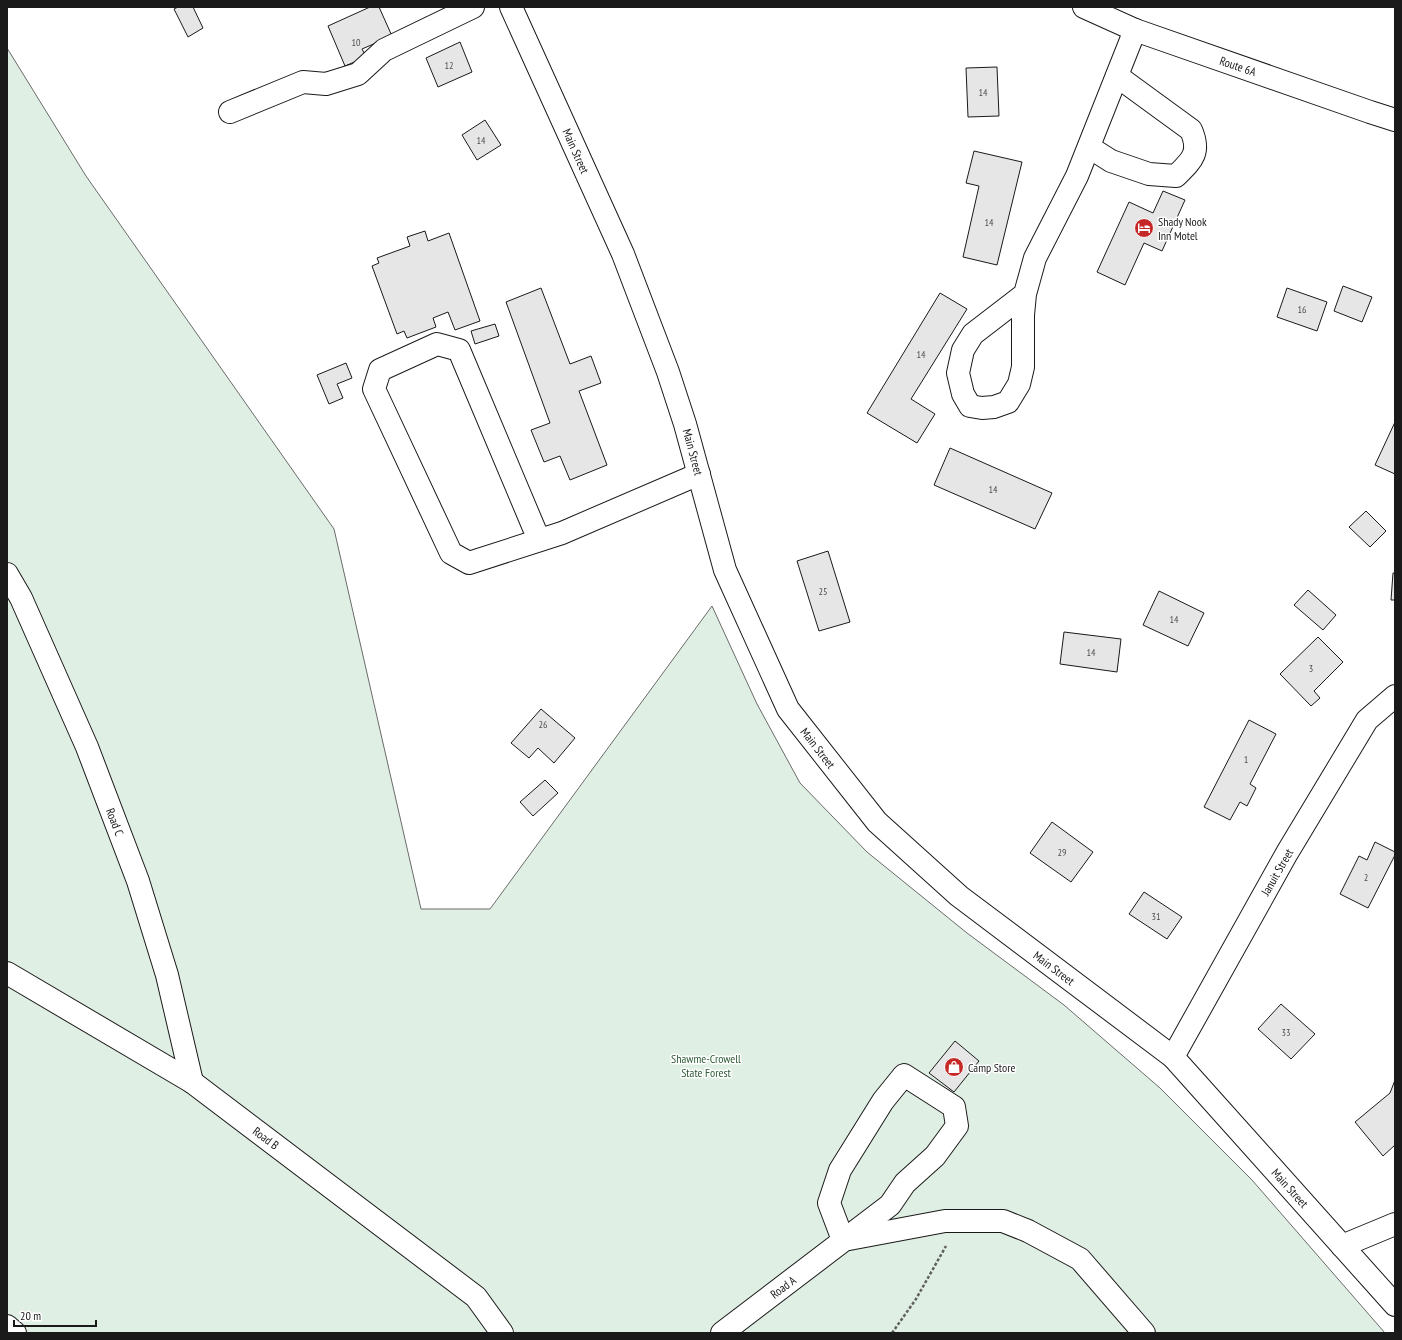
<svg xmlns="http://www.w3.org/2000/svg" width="1402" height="1340" viewBox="0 0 1402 1340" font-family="'PT Sans Narrow',sans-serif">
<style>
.green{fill:#e0efe3;stroke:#6a6a6a}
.building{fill:#e6e6e6;stroke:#1a1a1a}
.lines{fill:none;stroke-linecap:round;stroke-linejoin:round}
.minor-casing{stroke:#1a1a1a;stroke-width:24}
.major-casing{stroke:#1a1a1a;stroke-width:24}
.path{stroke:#5f5f5f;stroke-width:2.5;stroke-dasharray:3 2;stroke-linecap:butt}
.minor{stroke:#fff;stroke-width:22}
.major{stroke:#fff;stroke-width:22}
.labels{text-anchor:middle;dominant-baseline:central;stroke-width:3;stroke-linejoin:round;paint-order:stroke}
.number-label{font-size:10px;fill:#4d4d4d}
.street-label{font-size:12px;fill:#1a1a1a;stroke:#fff}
.poi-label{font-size:12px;fill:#1a1a1a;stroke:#fff;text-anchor:start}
.park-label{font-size:12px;fill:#2b5a34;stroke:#fff}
</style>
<rect width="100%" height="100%" fill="#fff"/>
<polygon class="green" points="7,48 86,176 334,529 421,909 490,909 712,606 757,704 800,783 867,852 967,933 1064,1005 1160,1088 1252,1180 1385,1333 7,1333"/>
<g class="building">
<polygon points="178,7 193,7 203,28 188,37 174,9"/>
<polygon points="370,7 379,7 392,36 362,49 366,57 345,66 328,26"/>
<polygon points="460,42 472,72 438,87 426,58"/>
<polygon points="997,67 999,116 968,117 966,68"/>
<polygon points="485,120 501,145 477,160 462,135"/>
<polygon points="974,151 1022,162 997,265 963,257 979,186 966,183"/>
<polygon points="1163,191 1185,200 1162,251 1144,243 1125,285 1097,272 1129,202 1153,213"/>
<polygon points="425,231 428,241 449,233 480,321 455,330 448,312 433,318 436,327 407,338 404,331 397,334 372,266 379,263 377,258 410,246 407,237"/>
<polygon points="1343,286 1372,297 1362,322 1334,311"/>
<polygon points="541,288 570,364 591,356 601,383 579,391 607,465 570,480 560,456 544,462 531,430 550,423 506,302"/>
<polygon points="1287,288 1327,302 1317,331 1277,317"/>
<polygon points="940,293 967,309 911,399 935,414 917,443 867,413"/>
<polygon points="495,324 499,336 475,344 471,331"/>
<polygon points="346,363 352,378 337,384 343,398 329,404 317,375"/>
<polygon points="1395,422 1395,474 1375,465"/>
<polygon points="950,448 1052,493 1035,529 934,485"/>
<polygon points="1366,511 1386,531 1370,547 1349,527"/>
<polygon points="828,551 850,622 819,631 797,561"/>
<polygon points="1393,573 1395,573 1395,600 1391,600"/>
<polygon points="1308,590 1336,615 1323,630 1294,605"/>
<polygon points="1159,591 1204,613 1188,646 1143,625"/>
<polygon points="1064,632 1121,639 1117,672 1060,664"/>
<polygon points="1318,637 1343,662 1314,691 1320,698 1311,706 1280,674"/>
<polygon points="541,709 575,738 554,763 538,748 529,758 511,743"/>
<polygon points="1249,720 1276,734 1250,784 1256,788 1247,806 1240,802 1230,820 1204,807"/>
<polygon points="545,780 558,793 533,816 520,802"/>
<polygon points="1052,822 1093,852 1071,882 1030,853"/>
<polygon points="1375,842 1395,852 1395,855 1368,908 1340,894 1359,856 1367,860"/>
<polygon points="1144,892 1182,917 1167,939 1129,914"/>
<polygon points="1281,1004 1315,1034 1291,1059 1258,1029"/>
<polygon points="955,1041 979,1061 954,1092 929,1073"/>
<polygon points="1395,1080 1395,1145 1383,1156 1355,1122 1390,1093"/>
</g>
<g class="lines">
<defs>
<g id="minor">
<polyline points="230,112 303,82 326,84 358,74 384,50 473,7"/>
<path d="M1089,147L1111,161L1149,174L1176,176C1192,160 1201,153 1191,130L1117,76"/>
<polyline points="1025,294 973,334 963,350 958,373 963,394 970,406 982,408 994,407 1008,402 1019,384 1023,367 1023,315 1025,294 1035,258 1077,176 1135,30"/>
<polyline points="539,540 459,350 437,344 380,370 374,389 451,553 469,563 562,533 699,474"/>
<polyline points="7,574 21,598 87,747 138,881 167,975 192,1082"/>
<polyline points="7,973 192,1082 476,1297 502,1333"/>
<polyline points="1173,1057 1287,853 1367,720 1395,696"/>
<polyline points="849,1239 945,1221 1003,1221 1028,1231 1080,1259 1144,1333"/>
<polyline points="1342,1246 1395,1224"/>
<polyline points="7,1326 15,1333"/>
<polyline points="722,1333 890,1205 905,1183 935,1156 957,1126 954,1107 904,1075 883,1101 840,1170 829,1203 843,1240"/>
</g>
<g id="major">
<polyline points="511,7 623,254 668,372 685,424 725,570 788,709 877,822 959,896 1173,1057 1395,1305"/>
<polyline points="1084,7 1135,30 1370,112 1395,120"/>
</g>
</defs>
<use href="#minor" class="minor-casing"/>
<use href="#major" class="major-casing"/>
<polyline class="path" points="892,1333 916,1299 946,1246"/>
<use href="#minor" class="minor"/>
<use href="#major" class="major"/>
</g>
<defs>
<symbol id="hotel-disc" viewBox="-11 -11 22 22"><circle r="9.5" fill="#c62828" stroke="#fff"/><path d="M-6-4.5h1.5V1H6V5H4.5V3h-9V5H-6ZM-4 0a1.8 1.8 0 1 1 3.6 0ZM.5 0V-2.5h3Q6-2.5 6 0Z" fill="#fff"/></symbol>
<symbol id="shop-disc" viewBox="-11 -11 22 22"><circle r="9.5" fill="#c62828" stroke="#fff"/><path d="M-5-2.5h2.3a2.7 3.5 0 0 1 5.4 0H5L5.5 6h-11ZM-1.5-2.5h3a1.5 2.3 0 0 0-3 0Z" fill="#fff"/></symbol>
</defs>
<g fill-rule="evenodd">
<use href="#hotel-disc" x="1133" y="217" width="22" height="22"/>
<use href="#shop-disc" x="943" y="1056" width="22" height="22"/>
</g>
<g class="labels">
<g class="number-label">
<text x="356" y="42">10</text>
<text x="449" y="65">12</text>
<text x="983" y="92">14</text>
<text x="481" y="140">14</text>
<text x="989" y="222">14</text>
<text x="1302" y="309">16</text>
<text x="921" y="354">14</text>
<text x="993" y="489">14</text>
<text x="823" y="591">25</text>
<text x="1174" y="619">14</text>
<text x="1091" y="652">14</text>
<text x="1311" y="668">3</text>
<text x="543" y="724">26</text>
<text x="1246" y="759">1</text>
<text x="1062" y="852">29</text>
<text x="1366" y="877">2</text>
<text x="1156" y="916">31</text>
<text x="1286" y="1032">33</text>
</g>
<g class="street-label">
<text transform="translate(1238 66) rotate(19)">Route 6A</text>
<text transform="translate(576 151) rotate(66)">Main Street</text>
<text transform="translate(693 452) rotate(75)">Main Street</text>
<text transform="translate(818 748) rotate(52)">Main Street</text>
<text transform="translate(115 822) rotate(69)">Road C</text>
<text transform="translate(1277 872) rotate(-60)">Januit Street</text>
<text transform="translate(1054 968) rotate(37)">Main Street</text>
<text transform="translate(266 1138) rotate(37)">Road B</text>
<text transform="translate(1290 1188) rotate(48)">Main Street</text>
<text transform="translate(783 1287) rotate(-37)">Road A</text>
</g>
<g class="poi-label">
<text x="1158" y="221">Shady Nook<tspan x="1158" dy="14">Inn Motel</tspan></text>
<text x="968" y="1067">Camp Store</text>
</g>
<g class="park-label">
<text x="706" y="1058">Shawme-Crowell<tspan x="706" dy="14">State Forest</tspan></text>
</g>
</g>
<rect width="1402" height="1340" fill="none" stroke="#1a1a1a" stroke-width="16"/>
<path d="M14 1320v6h82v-6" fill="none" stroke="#1a1a1a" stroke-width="2"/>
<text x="20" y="1320" font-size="12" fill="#1a1a1a" stroke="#ffffff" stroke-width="3" paint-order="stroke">20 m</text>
</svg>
